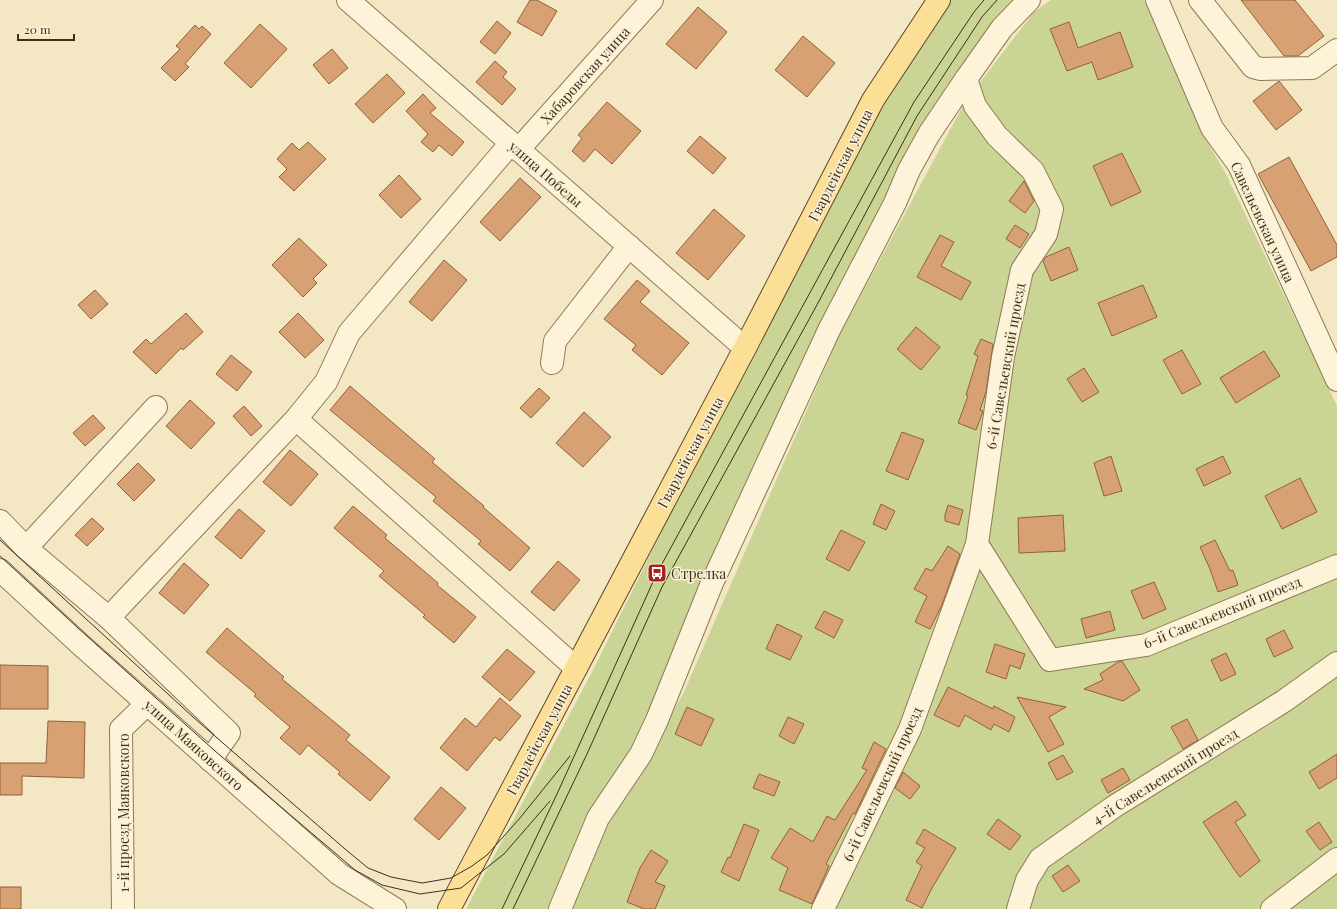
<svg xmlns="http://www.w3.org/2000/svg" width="1337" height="909" viewBox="0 0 1337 909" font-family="'Playfair Display',serif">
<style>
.green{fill:#cad495}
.building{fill:#d7a174;stroke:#936039}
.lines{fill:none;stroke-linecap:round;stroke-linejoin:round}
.minor-casing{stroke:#917857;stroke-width:24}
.major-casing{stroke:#5e452b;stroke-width:24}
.minor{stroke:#fdf3d8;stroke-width:22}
.major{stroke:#fbdf97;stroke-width:22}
.tram{stroke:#3f2f1d;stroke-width:1}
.labels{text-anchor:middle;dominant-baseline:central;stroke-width:3;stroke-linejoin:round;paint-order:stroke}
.street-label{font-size:14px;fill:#3f2f1d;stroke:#faf0d4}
.poi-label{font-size:14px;fill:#3f2f1d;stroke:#faf0d4;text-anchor:start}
</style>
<rect width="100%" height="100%" fill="#f4e7c3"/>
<g class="green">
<polygon points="951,0 1025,0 938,122 670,692 552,909 466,909 592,672 751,352 883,103"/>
<polygon points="1051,0 1144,0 1201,131 1226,174 1337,406 1337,909 570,909 607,822 647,757 683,694 839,336 965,102 1034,12"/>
</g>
<g class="building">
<polygon points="530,0 537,0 557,11 542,36 517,22"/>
<polygon points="1241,0 1295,0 1324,36 1298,56 1284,56"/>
<polygon points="698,7 727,32 696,69 666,44"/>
<polygon points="497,21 511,33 495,54 480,42"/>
<polygon points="1069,22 1078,48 1120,32 1133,67 1098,80 1092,62 1067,71 1050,29"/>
<polygon points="260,24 287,49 251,88 224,63"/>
<polygon points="195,25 199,29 202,26 211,34 185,64 189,67 175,81 161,68 180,49 176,46"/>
<polygon points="803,36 835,63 807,97 775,70"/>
<polygon points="332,49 348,68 329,84 313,65"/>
<polygon points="495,61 507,72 503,77 516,89 502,105 476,82"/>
<polygon points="387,74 405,93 373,123 355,104"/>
<polygon points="1279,81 1302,110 1276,130 1253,101"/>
<polygon points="423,94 436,108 430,113 464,142 452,156 439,145 433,152 421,142 428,134 406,111"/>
<polygon points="607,102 641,131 612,164 595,149 584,162 572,151 582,138 578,135"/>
<polygon points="700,136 726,158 713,174 687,151"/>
<polygon points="308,142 326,159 294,191 279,177 287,169 277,159 292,143 299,150"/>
<polygon points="1122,153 1141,192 1111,206 1093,166"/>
<polygon points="1289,157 1337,245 1337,257 1311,271 1258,174"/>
<polygon points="399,175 421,199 401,218 379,195"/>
<polygon points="520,178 541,197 500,241 480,222"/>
<polygon points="1024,181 1034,201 1025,213 1009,201"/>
<polygon points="714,209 745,236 708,280 676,253"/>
<polygon points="1015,225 1029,234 1020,248 1006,239"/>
<polygon points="940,235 954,242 941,266 971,282 961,300 917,277"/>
<polygon points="299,238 327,265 313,279 317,283 303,297 272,265"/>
<polygon points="1069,247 1078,270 1051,281 1043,261 1046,257"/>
<polygon points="444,260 467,280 432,321 409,302"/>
<polygon points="637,280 650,291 640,302 689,343 662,375 632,350 636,345 604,319"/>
<polygon points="1143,285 1157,317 1112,336 1098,303"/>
<polygon points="95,290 108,304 91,319 78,305"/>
<polygon points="186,313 203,332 183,350 181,348 156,374 133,352 146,339 151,344"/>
<polygon points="298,313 324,340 305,358 279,332"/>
<polygon points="916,327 940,347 921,370 897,349"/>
<polygon points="981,339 993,344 986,392 980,410 983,411 982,414 976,430 958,423 968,396 966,395 978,356 974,354"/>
<polygon points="1182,350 1201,384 1182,394 1163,360"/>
<polygon points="1264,351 1280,376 1236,403 1220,378"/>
<polygon points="231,355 252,372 237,391 216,374"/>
<polygon points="1084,368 1099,392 1082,402 1067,379"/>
<polygon points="350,386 435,459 432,462 484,506 483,507 530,548 510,571 478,544 481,541 433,501 436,497 330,410"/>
<polygon points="539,388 550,398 531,418 520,408"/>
<polygon points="190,400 215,423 191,449 166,426"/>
<polygon points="244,406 262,426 251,436 233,416"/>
<polygon points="584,412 611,437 583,467 556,443"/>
<polygon points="93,415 105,428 85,446 73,433"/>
<polygon points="902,432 924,440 908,480 886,471"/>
<polygon points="290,450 318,474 291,506 263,482"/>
<polygon points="1111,456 1122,491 1104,496 1094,463"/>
<polygon points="1223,456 1231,473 1204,486 1196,469"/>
<polygon points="138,463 155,480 134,501 117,484"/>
<polygon points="1300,478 1317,512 1282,529 1265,496"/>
<polygon points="881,504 895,511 886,530 873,524"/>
<polygon points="948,505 963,510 959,525 945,521 945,515"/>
<polygon points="353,506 387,535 385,538 438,583 437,585 476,617 454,643 423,617 425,615 379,576 384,571 334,528"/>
<polygon points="239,509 265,531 241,559 215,537"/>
<polygon points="1063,515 1065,551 1019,553 1018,518"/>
<polygon points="92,518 104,529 87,546 75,535"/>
<polygon points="841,530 865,542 849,571 826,559"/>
<polygon points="1215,540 1230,571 1233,570 1238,585 1218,592 1210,569 1200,547"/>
<polygon points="948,546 960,554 942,605 930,629 915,622 927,596 914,589 926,568 932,571"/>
<polygon points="558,561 580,580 554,611 531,592"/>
<polygon points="184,563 209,585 184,614 159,593"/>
<polygon points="1154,582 1166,609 1143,619 1131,591"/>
<polygon points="824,611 843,620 834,638 815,628"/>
<polygon points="1110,611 1115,630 1086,638 1081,619"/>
<polygon points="777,624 802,636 790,660 766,649"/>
<polygon points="227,628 284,677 282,679 350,735 346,740 390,777 370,801 338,774 340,772 308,745 300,755 280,738 290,727 254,696 256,694 206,652"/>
<polygon points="1284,630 1293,648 1274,657 1266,639"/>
<polygon points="995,644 1025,654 1020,669 1010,665 1006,679 986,672"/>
<polygon points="507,649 535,672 510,701 482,677"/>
<polygon points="1226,653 1236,674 1221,681 1211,660"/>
<polygon points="1122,661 1140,690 1123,701 1084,689 1103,680 1100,674 1118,662"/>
<polygon points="0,665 48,666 48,709 0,709"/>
<polygon points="948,687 993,709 994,706 1015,717 1009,732 994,724 991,730 965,715 959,727 934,715"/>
<polygon points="1017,697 1066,707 1049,717 1064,744 1048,752"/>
<polygon points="500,698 521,716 500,741 495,737 467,771 440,748 465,718 476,727"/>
<polygon points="687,707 714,719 701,746 675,734"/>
<polygon points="788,717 804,724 794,744 779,736"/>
<polygon points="1187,719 1198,740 1183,749 1171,727"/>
<polygon points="48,721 85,722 84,778 22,776 22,795 0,795 0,763 46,763"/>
<polygon points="874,742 886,749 855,814 853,813 826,864 829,866 812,904 779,890 788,868 771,858 790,828 813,842 827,816 835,820 867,770 862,768"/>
<polygon points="1337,754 1337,778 1319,789 1309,772"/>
<polygon points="1063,755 1073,772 1057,780 1048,763"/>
<polygon points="1123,768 1130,780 1108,793 1101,780"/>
<polygon points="903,772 920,786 910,799 895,788"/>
<polygon points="759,774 780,782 774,796 753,788"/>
<polygon points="441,787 466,808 439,840 414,819"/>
<polygon points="1236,801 1246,815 1235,822 1260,861 1240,877 1234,869 1203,822"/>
<polygon points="998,819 1021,836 1010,850 987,834"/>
<polygon points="1319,822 1332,842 1320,850 1306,831"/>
<polygon points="744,824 759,830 739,881 721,872 728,857 730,858"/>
<polygon points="924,829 956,848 932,888 922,908 906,900 922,866 916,862 925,848 916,843"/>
<polygon points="651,850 668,861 655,882 665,886 655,909 644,909 627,902 640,868"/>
<polygon points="1068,865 1080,881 1063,892 1052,876"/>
<rect x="0" y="887" width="21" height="22"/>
</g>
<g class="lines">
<defs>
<g id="minor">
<polyline points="348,0 745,348"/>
<polyline points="1157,0 1212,128 1239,165 1337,380"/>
<polyline points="1200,0 1253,67 1261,69 1312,68 1337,50"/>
<polyline points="966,79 975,106 997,136 1033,171 1052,209 1046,234 1022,270 1003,357 977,544 1050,660 1146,645 1337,566"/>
<polyline points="518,150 652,0"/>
<polyline points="552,363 555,341 629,246"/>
<polyline points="296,419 576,668"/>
<polyline points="0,521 26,548 110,619 229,733 210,760"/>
<polyline points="26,548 156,407"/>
<polyline points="0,570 81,645 339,874 395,909"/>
<polyline points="110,619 117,609 296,419 326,382 349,333 511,143"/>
<polyline points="123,909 121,729 147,704"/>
<polyline points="560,909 598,818 641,754 657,720 712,583 829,330 895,203 909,170 929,134 966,79 1002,28 1029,0"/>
<polyline points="823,909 910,729 977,544"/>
<polyline points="1018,909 1027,880 1040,859 1115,806 1284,701 1337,663"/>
<polyline points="1272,909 1337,859"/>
</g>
<polyline id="major" points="449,909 745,348 873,100 939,0"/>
</defs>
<use href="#minor" class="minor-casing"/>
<use href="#major" class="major-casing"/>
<use href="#minor" class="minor"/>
<use href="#major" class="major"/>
<g class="tram">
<polyline points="0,540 193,717 345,849 368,868 391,877 422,883 451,878 472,866 487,855 520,818 570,756"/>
<polyline points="0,556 78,628 215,751 355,870 382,885 420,894 461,888 504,854 550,801"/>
<polyline points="502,909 557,794 657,573 914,102 974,12 984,0"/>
<polyline points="513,909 587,754 662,587 818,303 917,116 982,17 997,0"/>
</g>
</g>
<defs>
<symbol id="bus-square" viewBox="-11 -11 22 22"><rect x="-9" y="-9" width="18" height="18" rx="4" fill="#a8231f" stroke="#faf0d4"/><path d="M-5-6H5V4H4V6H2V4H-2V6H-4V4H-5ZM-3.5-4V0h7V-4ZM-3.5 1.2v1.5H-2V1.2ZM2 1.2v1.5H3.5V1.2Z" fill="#fff"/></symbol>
</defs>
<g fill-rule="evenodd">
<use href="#bus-square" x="646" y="562" width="22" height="22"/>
</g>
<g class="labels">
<g class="street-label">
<text transform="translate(585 75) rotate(-48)">Хабаровская улица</text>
<text transform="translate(840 165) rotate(-63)">Гвардейская улица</text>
<text transform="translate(546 174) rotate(41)">улица Победы</text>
<text transform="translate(1263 222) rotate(65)">Савельевская улица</text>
<text transform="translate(1005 366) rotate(-80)">6-й Савельевский проезд</text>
<text transform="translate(690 452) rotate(-62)">Гвардейская улица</text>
<text transform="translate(1222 612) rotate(-22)">6-й Савельевский проезд</text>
<text transform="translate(539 739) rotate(-62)">Гвардейская улица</text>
<text transform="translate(194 745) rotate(42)">улица Маяковского</text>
<text transform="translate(1165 776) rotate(-32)">4-й Савельевский проезд</text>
<text transform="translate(882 784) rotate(-65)">6-й Савельевский проезд</text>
<text transform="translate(123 813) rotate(-90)">1-й проезд Маяковского</text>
</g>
<g class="poi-label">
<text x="671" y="573">Стрелка</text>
</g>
</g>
<path d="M18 34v6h56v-6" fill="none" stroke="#3f2f1d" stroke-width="2"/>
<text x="24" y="34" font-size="12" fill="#3f2f1d" stroke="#faf0d4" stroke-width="3" paint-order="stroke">20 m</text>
</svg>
